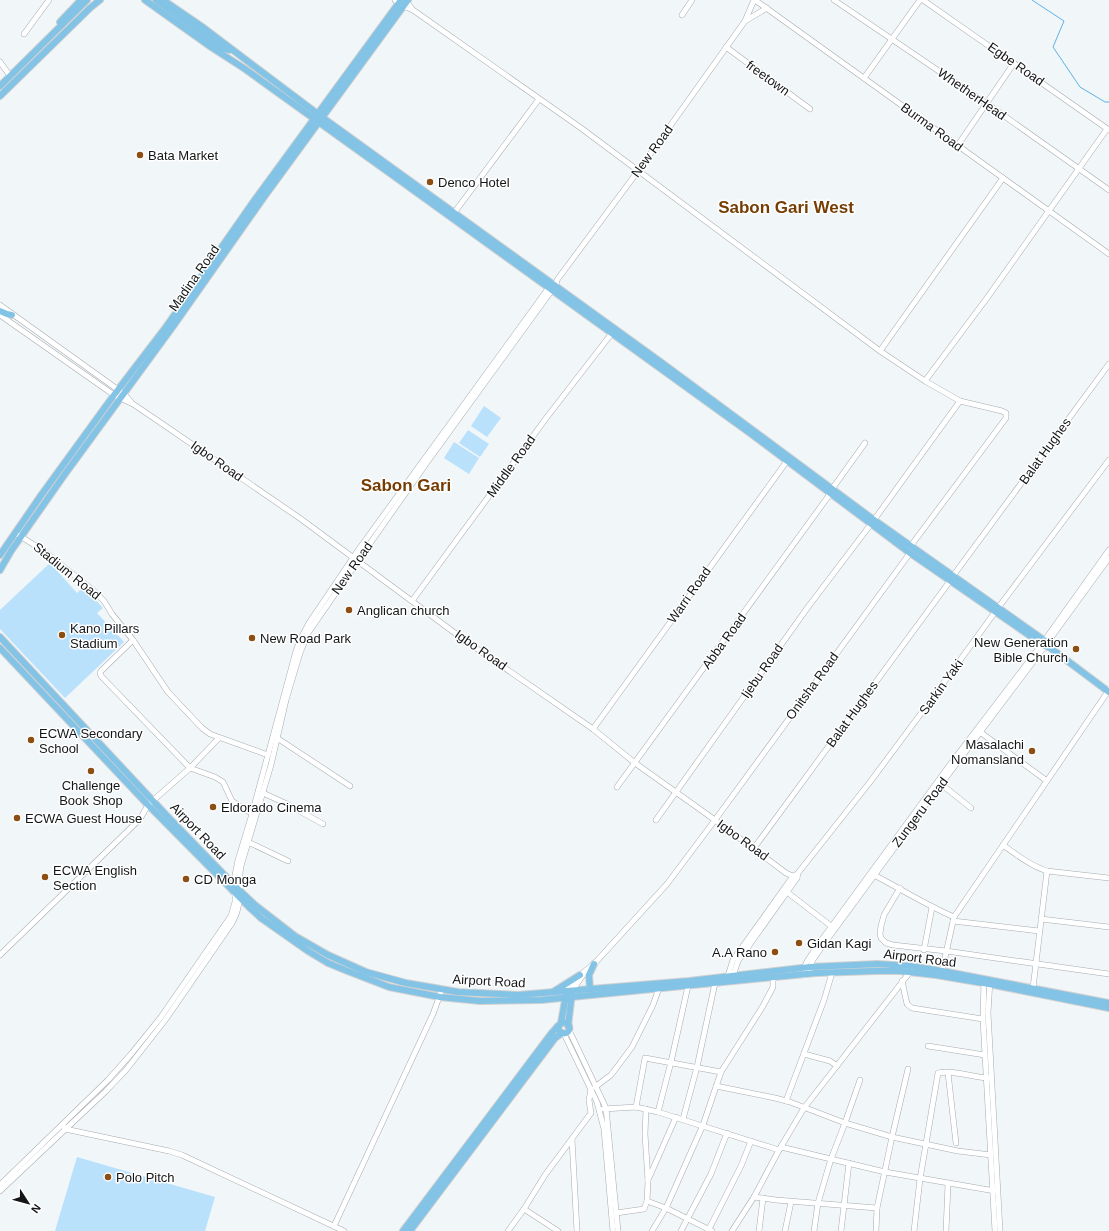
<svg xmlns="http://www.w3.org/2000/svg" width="1109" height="1231" viewBox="0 0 1109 1231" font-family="Arial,sans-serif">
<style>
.green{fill:#bae1fc}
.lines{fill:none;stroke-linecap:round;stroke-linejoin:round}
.stream{stroke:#5db2e6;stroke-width:1}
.minor-casing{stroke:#a7abaf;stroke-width:6}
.major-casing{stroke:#d0d0d0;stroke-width:8}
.minor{stroke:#fff;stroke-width:5}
.major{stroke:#82c3e6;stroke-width:6}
.poi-dot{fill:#8d4e14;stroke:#fff;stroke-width:1.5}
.labels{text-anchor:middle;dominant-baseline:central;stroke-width:3;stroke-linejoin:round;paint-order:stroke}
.street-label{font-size:13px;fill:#131516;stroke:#fff}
.poi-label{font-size:13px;fill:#131516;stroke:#fff;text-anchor:start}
.district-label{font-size:17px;font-weight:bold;fill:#753d03;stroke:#fff}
</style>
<rect width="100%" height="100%" fill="#f1f6f9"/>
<g class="green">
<polygon points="484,406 501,418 487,437 471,426"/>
<polygon points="468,430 489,444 480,457 459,443"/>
<polygon points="454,442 479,458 469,474 444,458"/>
<polygon points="50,563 77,593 83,587 103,608 97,613 124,642 65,698 0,629 0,610"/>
<polygon points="77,1157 215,1197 205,1231 55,1231"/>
</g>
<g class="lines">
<polyline class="stream" points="1032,0 1064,21 1053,47 1080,87 1105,102 1109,102"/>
<defs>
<g id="minor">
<polyline points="395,0 403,6 413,10 405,0"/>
<polyline points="755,0 1109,254"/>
<polyline points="834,0 986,103 1109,190"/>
<polyline points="923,0 1109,130"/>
<polyline points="413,10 581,128 880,351 925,381 960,401 1002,411 1006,413 1006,418 910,547"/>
<polyline points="682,15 692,0"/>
<polyline points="745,21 767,8"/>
<polyline points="24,34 49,0"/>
<polyline points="726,47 810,109"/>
<polyline points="0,62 8,73"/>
<polyline points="864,78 920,0"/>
<polyline points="958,145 1014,63"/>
<polyline points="454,213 539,99"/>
<polyline points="0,305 124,394 131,402"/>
<polyline points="0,315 114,395 133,404 164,425 301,519 463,639 593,729 635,763 715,820 786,873 797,878"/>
<polyline points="880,351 1003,178"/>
<polyline points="925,381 987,298 1107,129"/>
<polyline points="832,489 865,443"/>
<polyline points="874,520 960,401"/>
<polyline points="15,533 44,551 95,592 104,601 112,614 133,640 168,692 202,728 210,734 268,755"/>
<polyline points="953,576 1109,364"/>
<polyline points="412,601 547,417 612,333"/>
<polyline points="133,640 101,671 100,673 101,676 190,768 215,777 223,782 232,801 254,815"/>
<polyline points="593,729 787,461"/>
<polyline points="980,732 1047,781"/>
<polyline points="277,738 350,786"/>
<polyline points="941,784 971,808"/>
<polyline points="617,787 830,494"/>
<polyline points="263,793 287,804 323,824"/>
<polyline points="656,820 808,607 871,524"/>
<polyline points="902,836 1045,646 1109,558"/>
<polyline points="248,842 288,861"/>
<path d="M1003,845C1017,855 1031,866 1047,871L1109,878"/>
<polyline points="754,848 950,581"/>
<path d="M874,875C901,889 926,905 954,917"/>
<polyline points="900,888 884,915 881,926 880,934 881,938 886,943 893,945 946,951 1109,974"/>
<polyline points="787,892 831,926"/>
<polyline points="1041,919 1109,927"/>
<polyline points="953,921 1039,931"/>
<polyline points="924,950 932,907"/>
<polyline points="0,955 140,819 148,805 190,768 219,738"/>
<polyline points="810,971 812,961 821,948 898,843"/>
<polyline points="942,971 954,917 1109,690"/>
<polyline points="804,975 806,963 815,949 949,766 1042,644 1109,550"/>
<polyline points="727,979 733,960 791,879 795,875"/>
<polyline points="732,979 738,961 797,878 798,873 870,782 934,696 998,608 1109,460"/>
<polyline points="984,980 983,1019 995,1231"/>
<polyline points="990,980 988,1013 1000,1231"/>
<polyline points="902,981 907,1004 912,1008 983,1019"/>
<polyline points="1033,988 1047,871"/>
<polyline points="572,991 583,975"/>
<polyline points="566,992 575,979 594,964 667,884 715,820 910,553"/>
<polyline points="569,1030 606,1108 618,1231"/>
<polyline points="564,1034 597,1102 604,1129 613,1231"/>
<polyline points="928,1046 985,1055"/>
<polyline points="804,1054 830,1061 837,1066"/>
<polyline points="948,1073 956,1143"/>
<polyline points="716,1086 775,1098 790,1102 845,1123 892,1137 958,1151 991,1155"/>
<polyline points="595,1087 611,1075 632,1047 653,1005 659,988"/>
<polyline points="786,1101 824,1000 832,973"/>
<polyline points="636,1107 645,1058 721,1072"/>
<polyline points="603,1109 636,1107 658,1112 779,1150"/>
<polyline points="646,1109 645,1134 648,1181 647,1201 666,1208 712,1231"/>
<polyline points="658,1112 671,1062 688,986"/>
<polyline points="683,1119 697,1067 715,983"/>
<polyline points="64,1127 65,1129 169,1151 182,1155 344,1231"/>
<polyline points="572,1139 577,1231"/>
<polyline points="781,1147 885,1172 995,1191"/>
<polyline points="648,1180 676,1117"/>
<polyline points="0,1185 108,1080 132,1053 161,1017 231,916 235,902 235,875 238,860 252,814 296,651 300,640 309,623 359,549 550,286"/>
<path d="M0,1191L106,1091L126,1070L166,1019L232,923C244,902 237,888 241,866L271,765L286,700L300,653L308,633L364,552L428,461L552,290L556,285L557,280L638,171L745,21L754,0"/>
<polyline points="754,1197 776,1200 877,1208"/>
<polyline points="524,1209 558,1231"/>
<polyline points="616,1213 644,1209 647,1201"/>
<polyline points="334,1226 433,1014 442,989"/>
<polyline points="508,1231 524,1209 545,1175 591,1113 589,1100 591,1089"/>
<polyline points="652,1231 666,1208 703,1125 721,1072 763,1006 773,987 773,978"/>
<polyline points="681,1231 711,1174 727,1133"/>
<polyline points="708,1231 741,1166 751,1141"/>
<polyline points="732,1231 754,1197 779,1150 804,1108 910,972"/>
<polyline points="759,1231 763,1198"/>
<polyline points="785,1231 791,1202"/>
<polyline points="814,1231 818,1203 831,1159 845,1123 860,1080"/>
<polyline points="841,1231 849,1163"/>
<polyline points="876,1231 877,1208 892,1137 908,1069"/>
<path d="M914,1231L920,1179L938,1073C951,1069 974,1078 989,1078"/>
<polyline points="946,1231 948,1184"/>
</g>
<g id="major">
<polyline points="145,0 211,47 245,69 405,184 750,433 910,553 1045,646 1049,647 1109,692"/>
<polyline points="156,0 215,43 222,48 229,50"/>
<polyline points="163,0 201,26 323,118 662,363 874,520 1048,643 1049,647"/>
<polyline points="60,22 81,0"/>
<polyline points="0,86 87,0"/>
<polyline points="0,96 90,8 100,0"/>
<polyline points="0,311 7,314 12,315"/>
<polyline points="0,555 42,494 114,395 166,327 254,201 401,0"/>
<polyline points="0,570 11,551 65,474 174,325 264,197 408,0"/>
<polyline points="0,637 169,818 240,891 255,905 295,936 328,955 366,972 406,983 458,992 518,995 689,981 810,967 877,964 910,966 942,971 1109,1003"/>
<polyline points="0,648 148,805 248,906 261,918 308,951 328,963 345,970 389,987 440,997 480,1001 541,1000 816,973 875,971 900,971 936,975 989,984 1109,1008"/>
<polyline points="590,989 589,975 594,964"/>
<polyline points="553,992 580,975"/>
<circle cx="564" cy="1028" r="5.5"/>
<polyline points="561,1023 566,995"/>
<polyline points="568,1026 572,993"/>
<polyline points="403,1231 551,1034 558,1026"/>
<polyline points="410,1231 555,1038 562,1033"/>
</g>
</defs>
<use href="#minor" class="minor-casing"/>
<use href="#major" class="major-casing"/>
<use href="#minor" class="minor"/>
<use href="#major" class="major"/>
</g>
<g class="poi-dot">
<circle cx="140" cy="155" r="4"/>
<circle cx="430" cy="182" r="4"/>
<circle cx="349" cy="610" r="4"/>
<circle cx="62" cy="635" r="4"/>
<circle cx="252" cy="638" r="4"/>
<circle cx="1076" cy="649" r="4"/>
<circle cx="31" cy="740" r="4"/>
<circle cx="1032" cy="751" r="4"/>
<circle cx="91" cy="771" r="4"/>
<circle cx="213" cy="807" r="4"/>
<circle cx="17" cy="818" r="4"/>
<circle cx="45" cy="877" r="4"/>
<circle cx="186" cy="879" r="4"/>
<circle cx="799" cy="943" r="4"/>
<circle cx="775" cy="952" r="4"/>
<circle cx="108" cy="1177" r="4"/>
</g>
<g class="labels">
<g class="street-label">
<text transform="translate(1016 64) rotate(35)">Egbe Road</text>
<text transform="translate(768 78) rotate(36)">freetown</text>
<text transform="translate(972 94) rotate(35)">WhetherHead</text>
<text transform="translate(932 127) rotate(36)">Burma Road</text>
<text transform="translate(652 151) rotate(-54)">New Road</text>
<text transform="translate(194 278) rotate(-55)">Madina Road</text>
<text transform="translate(1045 451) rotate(-54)">Balat Hughes</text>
<text transform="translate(217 461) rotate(35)">Igbo Road</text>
<text transform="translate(511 466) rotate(-54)">Middle Road</text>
<text transform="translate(352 568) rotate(-55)">New Road</text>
<text transform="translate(67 571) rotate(39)">Stadium Road</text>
<text transform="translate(689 595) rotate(-55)">Warri Road</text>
<text transform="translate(724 641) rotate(-54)">Abba Road</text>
<text transform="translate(481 650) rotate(35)">Igbo Road</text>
<text transform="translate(762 671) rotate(-55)">Ijebu Road</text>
<text transform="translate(812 686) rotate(-54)">Onitsha Road</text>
<text transform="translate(941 687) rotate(-54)">Sarkin Yaki</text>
<text transform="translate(852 714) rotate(-54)">Balat Hughes</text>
<text transform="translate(920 812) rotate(-53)">Zungeru Road</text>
<text transform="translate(198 831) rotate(46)">Airport Road</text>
<text transform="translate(743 840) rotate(36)">Igbo Road</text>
<text transform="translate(920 958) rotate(7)">Airport Road</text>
<text transform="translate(489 981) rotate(3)">Airport Road</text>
</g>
<g class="poi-label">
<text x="148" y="155">Bata Market</text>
<text x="438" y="182">Denco Hotel</text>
<text x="357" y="610">Anglican church</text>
<text x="70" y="628">Kano Pillars<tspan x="70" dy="15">Stadium</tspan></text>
<text x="260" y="638">New Road Park</text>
<text x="1068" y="642" text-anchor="end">New Generation<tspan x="1068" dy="15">Bible Church</tspan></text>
<text x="39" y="733">ECWA Secondary<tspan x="39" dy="15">School</tspan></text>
<text x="1024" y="744" text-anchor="end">Masalachi<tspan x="1024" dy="15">Nomansland</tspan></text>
<text x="91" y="785" text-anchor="middle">Challenge<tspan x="91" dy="15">Book Shop</tspan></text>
<text x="221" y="807">Eldorado Cinema</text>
<text x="25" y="818">ECWA Guest House</text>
<text x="53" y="870">ECWA English<tspan x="53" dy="15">Section</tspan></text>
<text x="194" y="879">CD Monga</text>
<text x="807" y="943">Gidan Kagi</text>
<text x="767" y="952" text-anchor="end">A.A Rano</text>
<text x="116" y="1177">Polo Pitch</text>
</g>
<g class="district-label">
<text x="786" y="207">Sabon Gari West</text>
<text x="406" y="485">Sabon Gari</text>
</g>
</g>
<g transform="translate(28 1203) rotate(126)" stroke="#ffffff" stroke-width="3" paint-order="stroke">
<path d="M0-3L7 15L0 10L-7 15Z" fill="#131516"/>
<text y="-6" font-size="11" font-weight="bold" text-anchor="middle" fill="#131516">N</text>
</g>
</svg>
